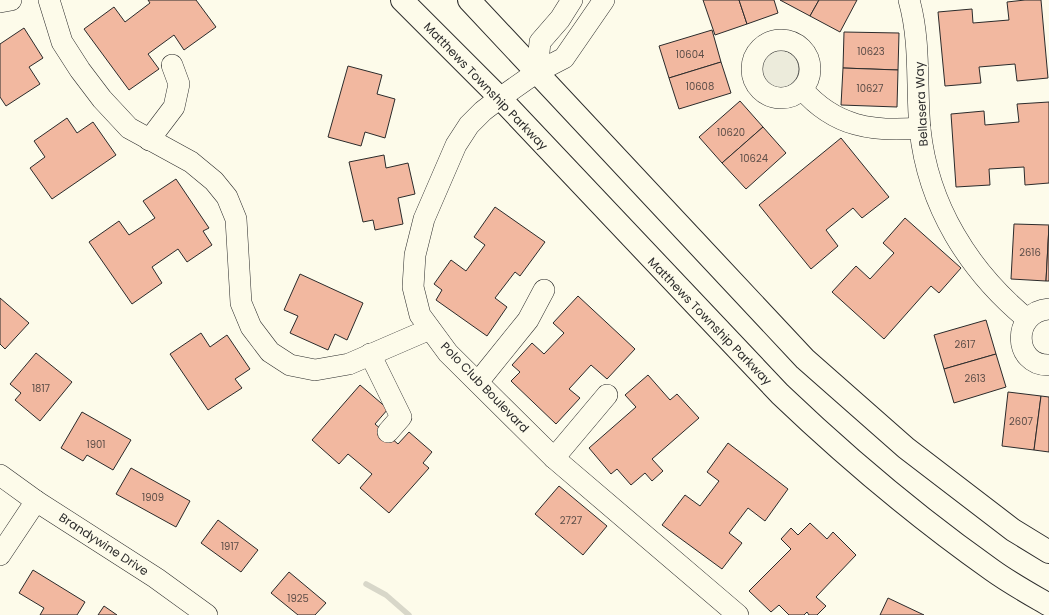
<svg xmlns="http://www.w3.org/2000/svg" width="1049" height="615" viewBox="0 0 1049 615" font-family="Poppins,sans-serif">
<style>
.green{fill:#ecebdb;stroke:#74746e}
.lines{fill:none;stroke-linecap:round;stroke-linejoin:round}
.stream{stroke:#d8d7c9;stroke-width:5.5}
.building{fill:#f2b8a0;stroke:#2b2b2b}
.minor-casing{stroke:#2b2b2b;stroke-width:22}
.major-casing{stroke:#2b2b2b;stroke-width:24}
.minor{stroke:#fdfbea;stroke-width:21}
.major{stroke:#fdfbea;stroke-width:22}
.labels{text-anchor:middle;dominant-baseline:central;stroke-width:3;stroke-linejoin:round;paint-order:stroke}
.number-label{font-size:10px;fill:#5d4e48}
.street-label{font-size:12px;fill:#2b2b2b;stroke:#fdfbea}
</style>
<rect width="100%" height="100%" fill="#fdfbea"/>
<circle class="green" cx="780" cy="69" r="19"/>
<g class="lines">
<polyline class="stream" points="366,584 386,595 409,615"/>
</g>
<g class="building">
<polygon points="148,0 196,0 216,27 184,50 174,35 148,54 159,69 129,90 84,29 114,7 125,22 150,3"/>
<polygon points="703,0 739,0 747,24 715,35"/>
<polygon points="739,0 774,0 778,13 747,24"/>
<polygon points="780,0 819,0 810,16"/>
<polygon points="819,0 857,0 840,32 810,16"/>
<polygon points="1025,0 1041,0 1048,78 1017,81 1015,64 979,67 981,83 945,86 938,12 972,9 973,23 1009,20 1007,2"/>
<polygon points="24,28 43,58 29,67 40,84 6,106 0,97 0,44"/>
<polygon points="712,30 721,62 669,78 659,46"/>
<polygon points="844,32 899,33 898,70 843,68"/>
<polygon points="721,62 731,93 679,109 669,78"/>
<polygon points="348,66 382,75 377,94 395,99 385,138 365,132 361,146 328,137"/>
<polygon points="843,68 898,70 897,107 841,105"/>
<polygon points="740,101 763,127 722,163 699,137"/>
<polygon points="1049,102 1049,183 1025,185 1024,167 989,169 990,185 956,187 951,114 984,111 985,125 1019,122 1017,104"/>
<polygon points="67,118 77,133 93,122 116,155 52,199 30,168 45,157 34,141"/>
<polygon points="763,127 786,153 746,189 722,163"/>
<polygon points="841,138 889,197 862,218 853,208 826,230 838,246 811,269 759,205"/>
<polygon points="384,155 386,168 408,163 415,194 398,198 403,224 375,230 373,220 363,222 349,162"/>
<polygon points="176,179 209,228 203,231 212,245 187,262 178,249 152,267 162,283 132,304 89,242 119,221 129,235 155,218 143,201"/>
<polygon points="495,207 545,242 520,276 515,272 495,298 507,307 487,336 436,300 442,290 434,284 451,260 466,271 485,245 474,237"/>
<polygon points="905,218 961,268 939,293 931,286 884,339 832,292 856,266 870,279 894,253 883,243"/>
<polygon points="1014,224 1049,225 1046,281 1011,279"/>
<polygon points="1049,226 1049,281 1046,281"/>
<polygon points="300,274 363,303 347,340 335,334 328,350 290,333 298,316 284,310"/>
<polygon points="578,296 635,349 607,379 591,365 569,389 580,398 556,424 511,381 520,372 512,365 532,343 544,354 564,333 553,323"/>
<polygon points="0,298 29,323 5,349 0,344"/>
<polygon points="986,320 996,354 944,369 934,335"/>
<polygon points="201,333 210,347 227,335 250,369 235,379 242,388 208,410 170,354"/>
<polygon points="36,353 72,382 40,421 15,400 21,393 10,384"/>
<polygon points="996,354 1006,387 954,403 944,369"/>
<polygon points="648,375 670,400 677,394 699,418 652,459 663,471 652,481 645,473 631,485 617,469 611,474 589,448 636,407 625,395"/>
<polygon points="360,385 388,409 375,424 398,444 409,432 432,452 423,463 429,468 389,513 360,488 372,474 348,454 339,464 312,440"/>
<polygon points="1008,392 1041,396 1034,450 1002,446"/>
<polygon points="1041,396 1049,397 1049,452 1034,450"/>
<polygon points="82,412 131,440 113,470 87,455 83,461 61,448"/>
<polygon points="728,443 788,489 765,521 748,508 729,533 742,543 722,569 662,525 685,495 700,506 719,481 707,472"/>
<polygon points="131,468 190,501 176,527 116,494"/>
<polygon points="559,486 607,526 583,555 535,514"/>
<polygon points="218,520 258,550 241,572 201,543"/>
<polygon points="810,523 827,539 833,532 856,555 816,597 826,606 817,615 809,615 807,612 804,615 789,615 779,605 771,612 749,591 791,549 781,539 791,528 798,535"/>
<polygon points="33,570 85,602 77,615 40,615 44,608 19,593"/>
<polygon points="289,572 326,603 315,615 298,615 271,593"/>
<polygon points="888,598 924,615 880,615"/>
<polygon points="104,606 117,615 98,615"/>
</g>
<g class="lines">
<defs>
<g id="minor">
<polyline points="49,0 62,42 80,70 102,99 129,128 191,162 214,181 227,197 236,219 241,303 251,327 270,352 290,365 315,370 349,364 430,329"/>
<polyline points="604,0 564,58 537,72 500,98 483,111 469,125 456,145 424,219 415,255 413,287 420,315 448,353 554,458 738,615"/>
<path d="M909,0C921,43 916,86 920,129C928,206 969,271 1027,319"/>
<polyline points="0,2 11,0"/>
<circle cx="781" cy="69" r="29"/>
<polyline points="537,72 540,42 560,19 572,0"/>
<path d="M802,89C835,127 873,132 920,128"/>
<polyline points="149,140 174,107 179,84 172,65"/>
<path d="M1049,309C1011,312 1013,366 1049,365"/>
<polyline points="370,354 401,417 388,432"/>
<polyline points="478,382 528,320 544,290"/>
<polyline points="554,458 607,395"/>
<polyline points="0,475 36,501 156,578 207,615"/>
<polyline points="0,555 36,501"/>
</g>
<g id="major">
<path d="M402,0L500,98L780,394C847,458 917,517 992,570C1010,583 1030,594 1049,605"/>
<polyline points="469,0 805,359 906,448 1013,530 1049,552"/>
</g>
</defs>
<use href="#minor" class="minor-casing"/>
<use href="#major" class="major-casing"/>
<use href="#minor" class="minor"/>
<use href="#major" class="major"/>
</g>
<g class="labels">
<g class="number-label">
<text x="871" y="51">10623</text>
<text x="690" y="54">10604</text>
<text x="700" y="86">10608</text>
<text x="870" y="88">10627</text>
<text x="731" y="132">10620</text>
<text x="754" y="158">10624</text>
<text x="1030" y="252">2616</text>
<text x="965" y="344">2617</text>
<text x="975" y="378">2613</text>
<text x="41" y="388">1817</text>
<text x="1021" y="421">2607</text>
<text x="96" y="444">1901</text>
<text x="153" y="497">1909</text>
<text x="571" y="520">2727</text>
<text x="230" y="546">1917</text>
<text x="298" y="598">1925</text>
</g>
<g class="street-label">
<text transform="translate(486 86) rotate(46)">Matthews Township Parkway</text>
<text transform="translate(921 104) rotate(-93)">Bellasera Way</text>
<text transform="translate(710 321) rotate(46)">Matthews Township Parkway</text>
<text transform="translate(485 387) rotate(46)">Polo Club Boulevard</text>
<text transform="translate(104 544) rotate(33)">Brandywine Drive</text>
</g>
</g>
</svg>
